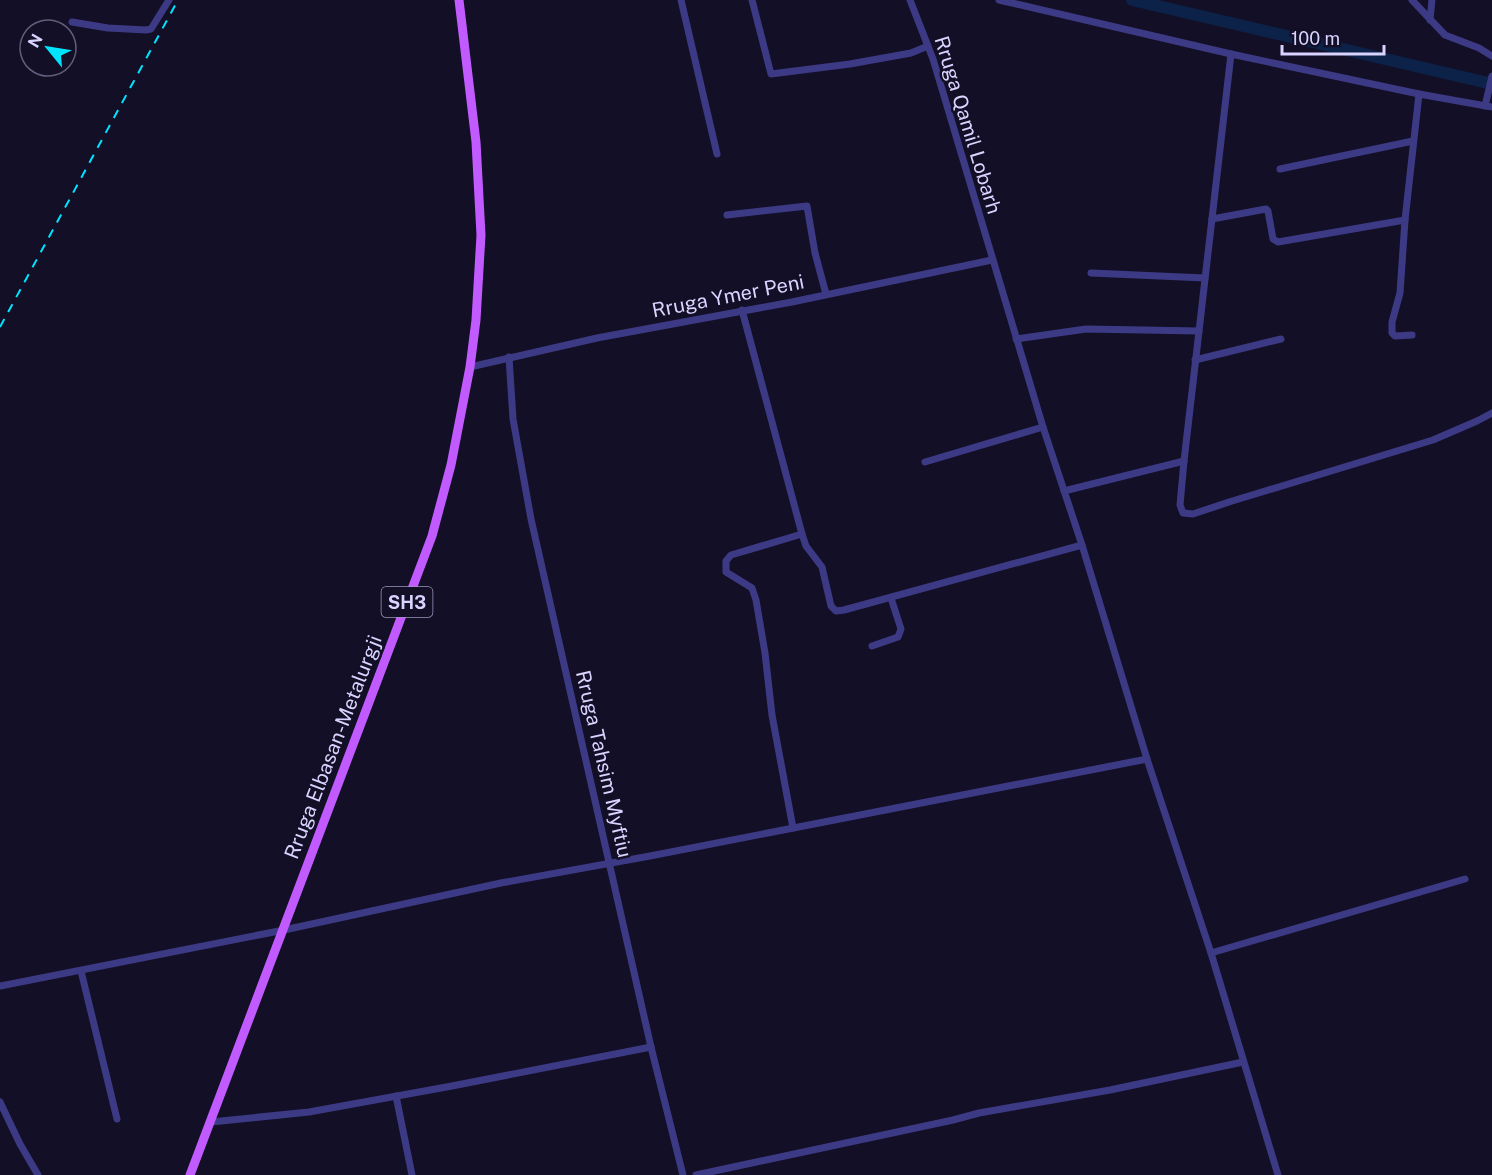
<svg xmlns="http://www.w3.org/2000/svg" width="1492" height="1175" viewBox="0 0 1492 1175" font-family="'Public Sans',sans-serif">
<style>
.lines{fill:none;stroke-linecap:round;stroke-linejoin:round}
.river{stroke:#0c2248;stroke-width:12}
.minor{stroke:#3d3a85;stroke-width:7}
.major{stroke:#c25bff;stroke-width:9}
.rail{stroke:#00e5ff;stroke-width:2;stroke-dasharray:9 8;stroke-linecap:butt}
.labels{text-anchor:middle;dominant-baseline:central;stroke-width:5;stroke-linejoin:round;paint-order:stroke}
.shield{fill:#130f26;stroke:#9e99be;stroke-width:1.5}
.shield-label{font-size:18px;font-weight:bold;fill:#d9d4ff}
.street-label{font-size:20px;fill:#d9d4ff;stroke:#130f26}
</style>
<rect width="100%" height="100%" fill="#130f26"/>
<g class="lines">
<polyline class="river" points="1132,0 1492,84"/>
<g class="minor">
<polyline points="681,0 717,154"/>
<polyline points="752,0 771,74 850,64 911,53 928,46"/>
<polyline points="910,0 933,59 1043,427 1082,545 1147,759 1211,953 1278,1175"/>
<polyline points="999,0 1231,54 1419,94 1492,107"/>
<polyline points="1412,0 1445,35 1479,48 1492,56"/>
<polyline points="1430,20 1432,0"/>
<polyline points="72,22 108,28 146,30 151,29 169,0"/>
<polyline points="1231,54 1184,461 1180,505 1183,513 1193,514 1229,502 1433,440 1477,421 1492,413"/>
<polyline points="1485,106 1492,76"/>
<polyline points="1280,169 1413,141"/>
<polyline points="727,215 807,206 815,253 826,294"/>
<polyline points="1212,219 1266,209 1268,211 1273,239 1278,242 1405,220"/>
<polyline points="1091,273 1205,278"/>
<polyline points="742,310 802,534 806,546 822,567 831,606 836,611 844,610 1082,545"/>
<polyline points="1412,335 1395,336 1392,333 1392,322 1400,293 1405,220 1419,94"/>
<polyline points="1016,339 1086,329 1199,331"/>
<polyline points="509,357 513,419 531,519 651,1047 683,1175"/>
<polyline points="1195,360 1281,339"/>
<polyline points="470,367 597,338 792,302 992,260"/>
<polyline points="925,462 1043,427"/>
<polyline points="1064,491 1184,461"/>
<polyline points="872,646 898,637 901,629 891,598"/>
<polyline points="793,828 772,715 765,653 756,600 752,588 726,572 726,561 731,555 802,534"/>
<polyline points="1211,953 1465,879"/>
<polyline points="81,971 117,1119"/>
<polyline points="0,986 284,930 501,883 650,856 1147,759"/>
<polyline points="396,1096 412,1175"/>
<polyline points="0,1102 20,1144 38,1175"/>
<polyline points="211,1122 309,1112 452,1086 651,1047"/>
<polyline points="696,1175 953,1120 979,1113 1110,1090 1243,1062"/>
</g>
<polyline class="major" points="190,1175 432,536 451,465 470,367 476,320 481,235 476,142 459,0"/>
<polyline class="rail" points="0,327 178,0"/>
</g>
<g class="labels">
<rect class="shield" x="381.5" y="587" width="51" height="30" rx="4.5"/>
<g class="shield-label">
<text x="407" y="602">SH3</text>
</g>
<g class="street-label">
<text transform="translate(968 125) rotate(73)">Rruga Qamil Lobarh</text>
<text transform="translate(728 296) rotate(-11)">Rruga Ymer Peni</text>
<text transform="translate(333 747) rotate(-69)">Rruga Elbasan-Metalurgji</text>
<text transform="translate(604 764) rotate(77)">Rruga Tahsim Myftiu</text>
</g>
</g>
<g transform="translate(48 48) rotate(300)"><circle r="28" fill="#130f26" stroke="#625e7d" stroke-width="1.5"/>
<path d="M0-4.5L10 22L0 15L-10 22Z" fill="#00e5ff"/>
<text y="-9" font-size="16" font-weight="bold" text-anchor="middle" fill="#d9d4ff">N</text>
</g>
<path d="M1282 45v9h102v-9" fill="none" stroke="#d9d4ff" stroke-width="3"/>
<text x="1291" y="45" font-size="18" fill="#d9d4ff" stroke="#130f26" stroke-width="4.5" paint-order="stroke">100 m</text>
</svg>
